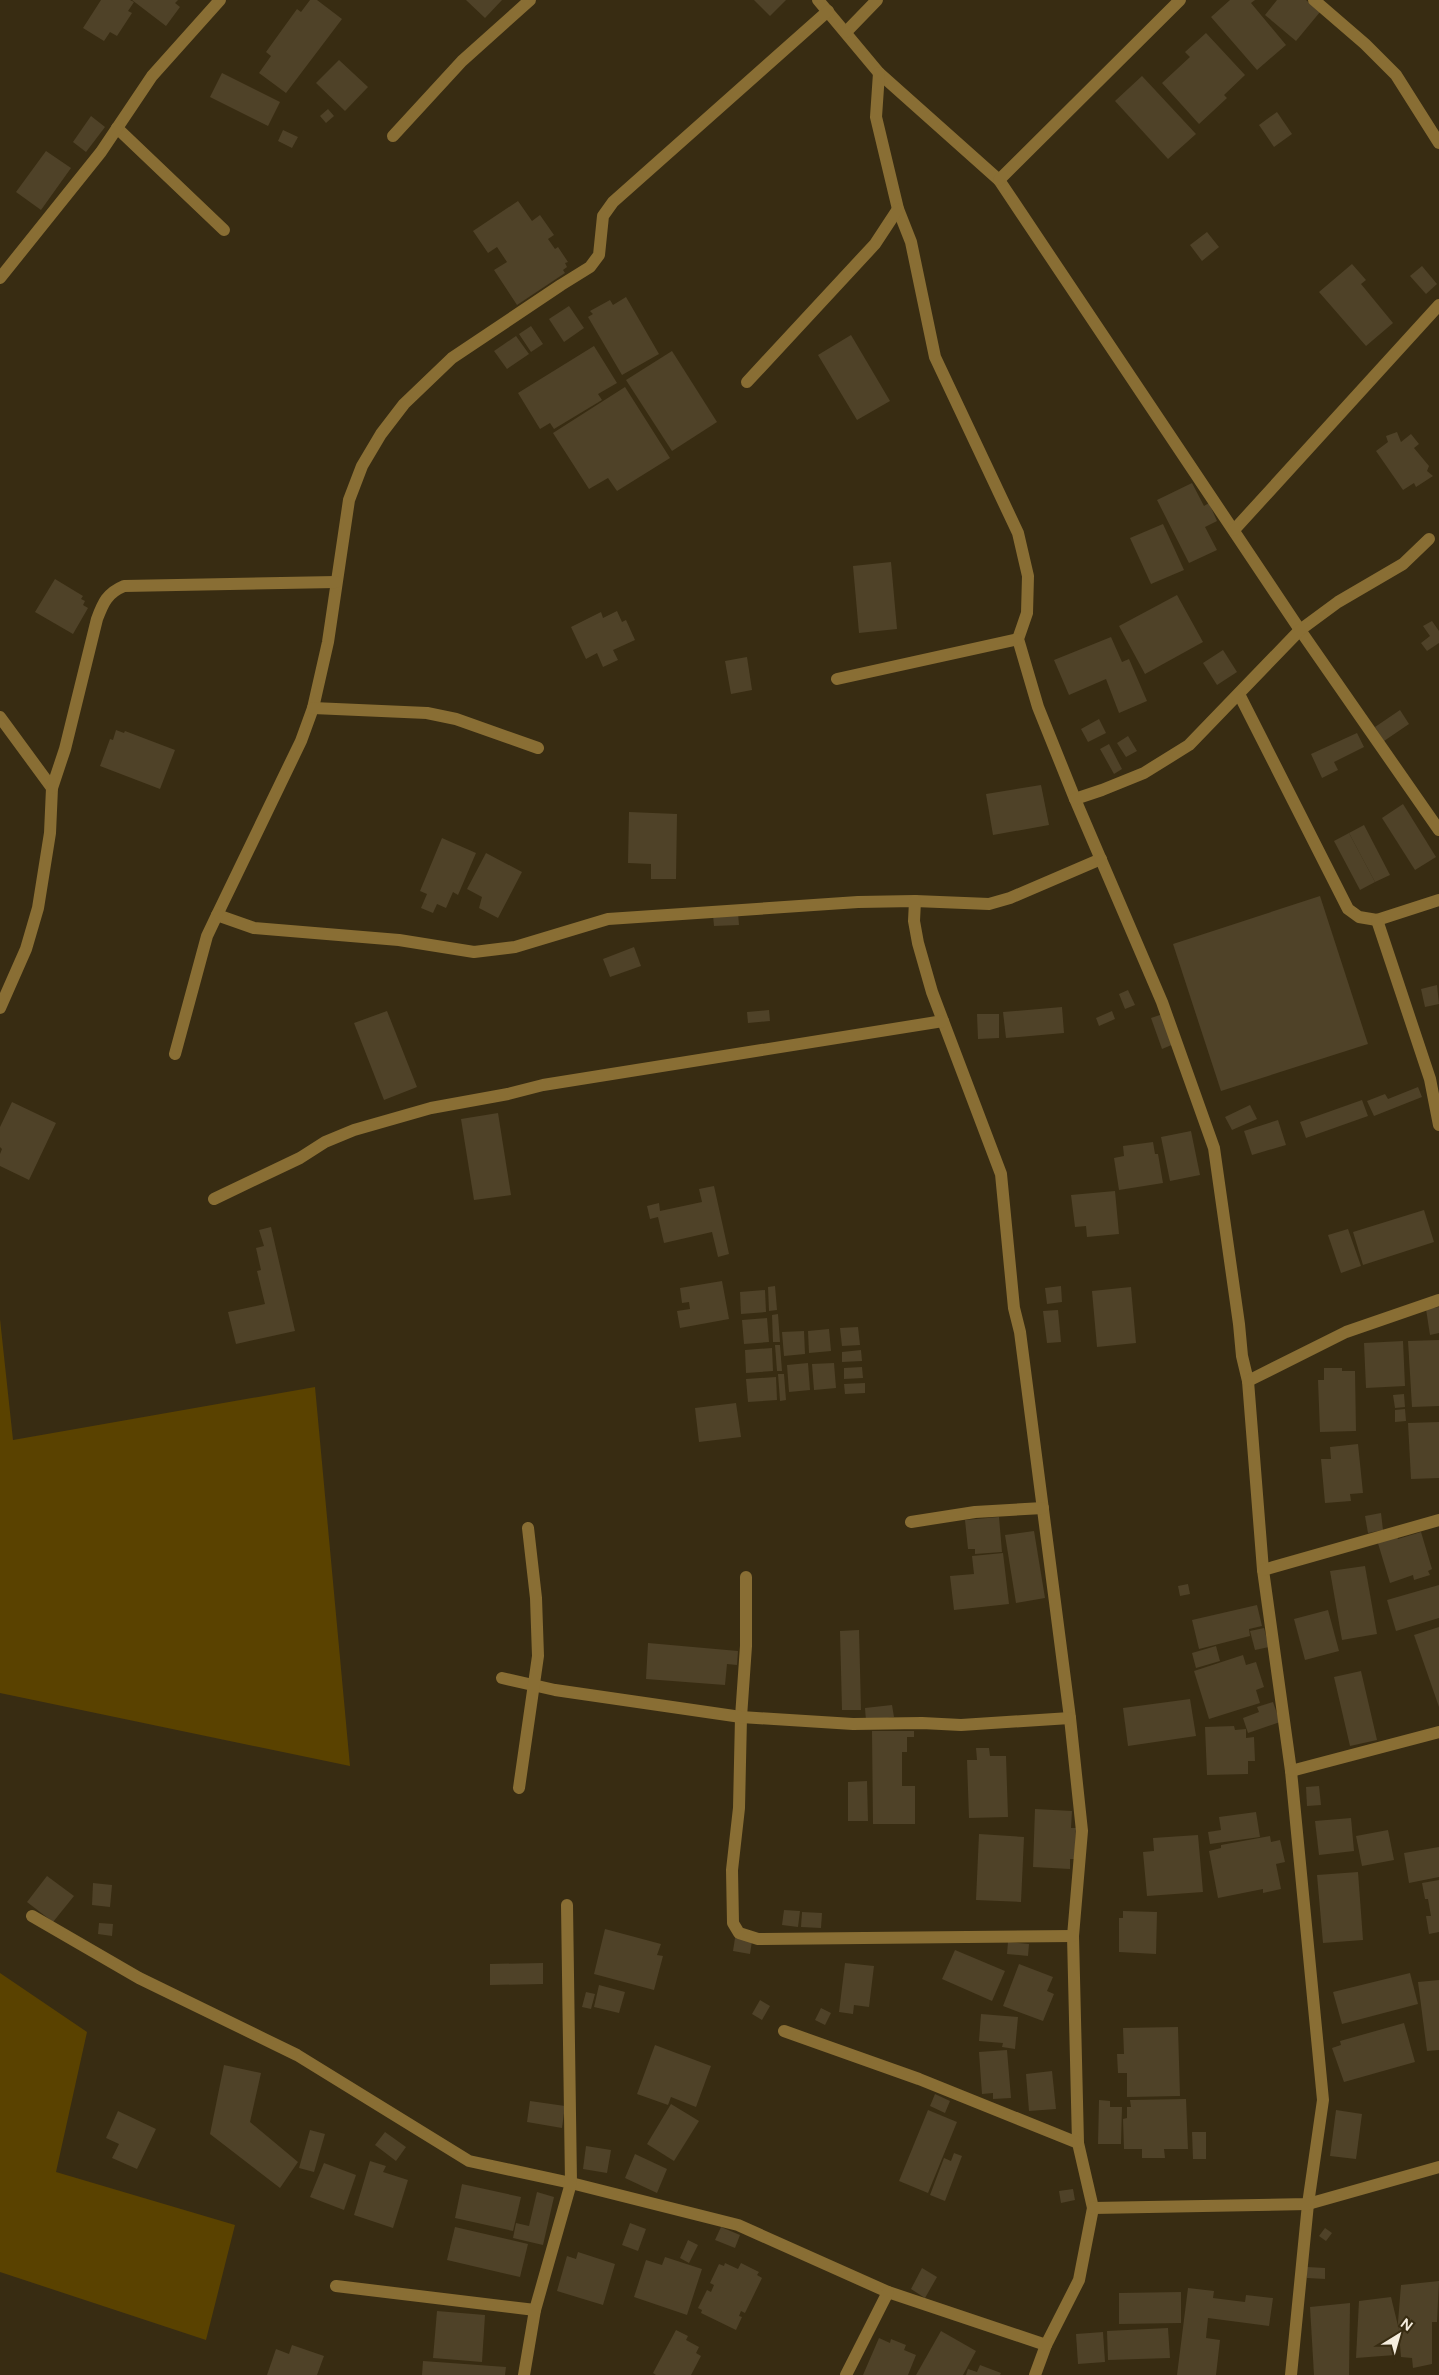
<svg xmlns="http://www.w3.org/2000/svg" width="1439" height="2375" viewBox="0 0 1439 2375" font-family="Figtree,sans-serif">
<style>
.green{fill:#5a4200}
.building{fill:#4f4228}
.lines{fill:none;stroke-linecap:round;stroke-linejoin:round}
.minor{stroke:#896e34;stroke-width:12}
</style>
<rect width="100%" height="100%" fill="#382c12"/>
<g class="green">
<polygon points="0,1319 13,1440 315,1387 350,1766 0,1693"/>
<polygon points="0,1973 87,2032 56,2172 235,2225 206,2340 0,2272"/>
</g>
<g class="building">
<polygon points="101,0 130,0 134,2 128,11 132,13 117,36 110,32 104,41 83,28"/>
<polygon points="132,0 178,0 175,3 180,7 166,26"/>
<polygon points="310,0 317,0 342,19 286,93 259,73 271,56 266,52 297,9 301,12"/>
<polygon points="466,0 502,0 485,18"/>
<polygon points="754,0 786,0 770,16"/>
<polygon points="1230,0 1255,0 1251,3 1286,45 1257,70 1211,17"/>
<polygon points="1277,0 1306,0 1320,12 1296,41 1265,15"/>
<polygon points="1206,33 1245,75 1224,95 1227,98 1199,124 1162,83 1190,57 1185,52"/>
<polygon points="339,60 368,87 345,111 316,83"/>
<polygon points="222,73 280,102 268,126 210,97"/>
<polygon points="1142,76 1196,134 1168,159 1115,101"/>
<polygon points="328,109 334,116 326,123 320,116"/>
<polygon points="1277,112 1292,134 1274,147 1259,125"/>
<polygon points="91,116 105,127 86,152 73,142"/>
<polygon points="283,130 298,137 292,148 278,141"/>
<polygon points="46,151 71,168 41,210 16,192"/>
<polygon points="518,201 532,221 540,215 554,235 548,239 555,249 558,247 568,262 565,263 567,267 563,270 565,273 517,305 494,270 507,262 497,247 488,253 473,231"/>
<polygon points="1207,232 1219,247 1202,261 1190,245"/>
<polygon points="1352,264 1366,280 1361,284 1393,323 1366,346 1319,292"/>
<polygon points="1422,266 1437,284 1426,294 1410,276"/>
<polygon points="626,297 659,354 622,375 588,317 593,314 590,311 610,300 613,305"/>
<polygon points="569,306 584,328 564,342 549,319"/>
<polygon points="531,326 543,344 531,352 519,334"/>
<polygon points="851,335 890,401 857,420 818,355"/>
<polygon points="516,336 529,354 507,369 494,351"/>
<polygon points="594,346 617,383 598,394 602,400 554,429 550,423 540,429 518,393"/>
<polygon points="672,351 717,422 672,451 626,380"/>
<polygon points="625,387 670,458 617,491 608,478 589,489 553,433"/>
<polygon points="1397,432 1401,442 1411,434 1419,444 1414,448 1429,466 1427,471 1433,476 1416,487 1414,483 1403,490 1376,451 1388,442 1386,436"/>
<polygon points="1192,483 1204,506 1209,503 1217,521 1205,527 1217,550 1189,563 1157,500"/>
<polygon points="1163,524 1184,570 1151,584 1130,538"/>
<polygon points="891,562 897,629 859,633 853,566"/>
<polygon points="55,579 83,596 81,599 85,601 83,605 88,608 73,634 35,612"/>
<polygon points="1177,595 1203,642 1145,674 1119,626"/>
<polygon points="617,611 622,622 626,620 635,640 613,650 618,660 603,667 597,653 586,659 571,627 601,612 603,618"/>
<polygon points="1432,621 1439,631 1439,643 1427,651 1421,643 1430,636 1423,626"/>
<polygon points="1111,637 1122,662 1129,659 1147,701 1119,713 1106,679 1069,695 1054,660"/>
<polygon points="1223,650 1237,672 1217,685 1203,663"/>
<polygon points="747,657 752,690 731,694 725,661"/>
<polygon points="1400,710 1409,724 1384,741 1375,727"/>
<polygon points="1099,719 1106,733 1088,742 1081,729"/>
<polygon points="116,730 124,733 125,731 175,750 160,789 100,766 110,739 113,740"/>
<polygon points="1357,733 1364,747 1334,762 1338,770 1322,778 1311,754"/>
<polygon points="1128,736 1137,751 1126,757 1117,743"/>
<polygon points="1109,744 1122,769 1114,774 1100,749"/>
<polygon points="1041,785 1049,825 993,835 986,794"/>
<polygon points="1403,804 1436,857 1415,870 1382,818"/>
<polygon points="629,812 677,814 676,879 651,879 651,864 628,863"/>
<polygon points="1364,825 1390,875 1375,882 1349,833"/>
<polygon points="1349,833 1375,882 1360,890 1334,841"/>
<polygon points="442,838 476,853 458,895 453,892 446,908 437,904 433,913 421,908 427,894 420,891"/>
<polygon points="486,853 522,872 498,918 479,908 482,897 467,889"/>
<polygon points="1320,896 1368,1044 1221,1091 1173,944"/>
<polygon points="738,913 739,925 714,926 713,915"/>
<polygon points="634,947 641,966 610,977 603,959"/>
<polygon points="1437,985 1439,1004 1425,1007 1421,989"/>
<polygon points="1128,990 1135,1005 1125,1009 1119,994"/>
<polygon points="1062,1007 1064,1033 1006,1038 1003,1012"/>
<polygon points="769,1010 770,1021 748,1023 747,1012"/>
<polygon points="387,1011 417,1087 384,1100 354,1023"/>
<polygon points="1112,1011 1115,1019 1099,1026 1096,1018"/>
<polygon points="977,1014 999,1014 999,1038 978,1039"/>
<polygon points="1163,1014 1174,1044 1162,1049 1151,1018"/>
<polygon points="1418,1087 1422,1097 1374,1116 1367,1101 1385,1094 1388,1099"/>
<polygon points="1362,1100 1368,1116 1306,1138 1300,1122"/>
<polygon points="12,1102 56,1123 29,1180 0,1166 0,1154 2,1149 0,1147 0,1127"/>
<polygon points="1250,1105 1257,1119 1232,1130 1225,1117"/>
<polygon points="498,1113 511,1195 474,1200 461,1119"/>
<polygon points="1278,1120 1286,1145 1252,1155 1244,1131"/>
<polygon points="1191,1131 1200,1175 1170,1181 1161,1137"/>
<polygon points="1153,1142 1155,1154 1158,1154 1163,1183 1119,1190 1114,1158 1124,1156 1123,1146"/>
<polygon points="714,1186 729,1254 718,1257 712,1232 664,1243 658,1217 650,1219 647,1206 659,1203 660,1211 702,1202 699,1189"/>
<polygon points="1115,1191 1119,1234 1087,1237 1086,1226 1075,1227 1071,1195"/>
<polygon points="1424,1210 1434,1242 1363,1265 1353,1232"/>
<polygon points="271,1227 295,1331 236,1344 228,1312 265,1304 257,1271 261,1270 256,1248 264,1246 259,1230"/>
<polygon points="1348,1229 1361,1266 1341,1273 1328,1235"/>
<polygon points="722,1281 729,1319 680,1328 677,1311 690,1309 689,1302 682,1303 680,1288"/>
<polygon points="775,1286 777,1310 769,1311 768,1287"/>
<polygon points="1061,1286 1062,1302 1047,1304 1045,1288"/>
<polygon points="1131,1287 1136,1343 1097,1347 1092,1291"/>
<polygon points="765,1290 766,1312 741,1314 740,1292"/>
<polygon points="1439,1307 1439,1333 1430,1335 1426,1309"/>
<polygon points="1058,1310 1061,1342 1047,1343 1043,1311"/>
<polygon points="778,1314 780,1342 773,1342 772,1315"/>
<polygon points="767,1318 769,1342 744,1344 742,1320"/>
<polygon points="858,1327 860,1345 842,1346 840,1328"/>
<polygon points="829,1329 831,1351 809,1353 808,1331"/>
<polygon points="804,1331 805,1354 784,1356 782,1332"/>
<polygon points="1439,1340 1439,1406 1412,1407 1408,1341"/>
<polygon points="1403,1341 1405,1386 1366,1388 1364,1343"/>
<polygon points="775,1345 780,1345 782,1371 777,1371"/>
<polygon points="772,1348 773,1371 746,1373 745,1350"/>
<polygon points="861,1350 862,1361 842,1362 842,1352"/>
<polygon points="808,1363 810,1390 789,1392 787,1365"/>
<polygon points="834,1363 836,1388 814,1390 812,1364"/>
<polygon points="862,1367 863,1378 844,1379 844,1368"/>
<polygon points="1324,1368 1342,1368 1342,1371 1355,1371 1356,1431 1320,1432 1318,1380 1324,1380"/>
<polygon points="778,1374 784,1374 786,1400 780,1401"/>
<polygon points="776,1377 777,1400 748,1402 746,1379"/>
<polygon points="865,1383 865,1393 845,1394 844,1384"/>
<polygon points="1404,1394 1405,1407 1395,1408 1393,1395"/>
<polygon points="736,1403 741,1437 699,1442 695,1408"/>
<polygon points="1405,1409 1406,1421 1395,1422 1395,1410"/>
<polygon points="1439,1422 1439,1478 1411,1479 1408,1423"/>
<polygon points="1358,1444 1363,1493 1350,1494 1351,1501 1325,1503 1321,1459 1331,1459 1330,1447"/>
<polygon points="1381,1513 1383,1530 1368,1533 1365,1516"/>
<polygon points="999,1517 1002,1552 975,1554 975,1549 968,1549 965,1520"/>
<polygon points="1034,1531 1045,1598 1016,1603 1005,1535"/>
<polygon points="1421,1532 1432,1569 1428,1571 1430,1575 1414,1580 1413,1575 1390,1583 1377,1540 1396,1534 1398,1539"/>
<polygon points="1003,1553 1009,1604 954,1610 950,1576 974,1574 972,1556"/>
<polygon points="1365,1566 1377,1634 1342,1640 1330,1571"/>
<polygon points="1188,1584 1190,1594 1180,1596 1178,1586"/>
<polygon points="1439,1585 1439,1618 1396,1631 1387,1600"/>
<polygon points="1257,1605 1262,1626 1249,1629 1250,1636 1199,1649 1192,1620"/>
<polygon points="1328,1610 1339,1651 1305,1660 1294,1619"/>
<polygon points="1439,1627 1439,1707 1414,1635"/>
<polygon points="1264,1628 1269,1647 1255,1650 1250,1631"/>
<polygon points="859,1630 861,1710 842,1710 840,1631"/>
<polygon points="648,1643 738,1651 737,1665 727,1664 725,1685 646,1679"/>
<polygon points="1216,1646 1220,1661 1196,1668 1192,1653"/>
<polygon points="1243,1655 1246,1665 1256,1662 1264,1687 1256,1690 1260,1703 1209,1719 1194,1671"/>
<polygon points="1361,1671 1377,1740 1350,1746 1334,1677"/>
<polygon points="1190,1699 1196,1736 1128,1746 1123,1708"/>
<polygon points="1273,1702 1280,1722 1248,1733 1243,1718 1259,1712 1257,1707"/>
<polygon points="892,1705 894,1717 866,1721 865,1708"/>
<polygon points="1234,1726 1235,1730 1246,1729 1246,1738 1254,1737 1255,1761 1248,1761 1248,1774 1207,1775 1205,1727"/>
<polygon points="872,1731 914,1731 914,1737 907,1737 907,1752 902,1752 902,1786 915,1786 915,1824 873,1824"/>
<polygon points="976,1748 989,1748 990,1756 1006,1756 1008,1817 969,1818 967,1760 977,1760"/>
<polygon points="867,1781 868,1821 848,1821 848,1782"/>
<polygon points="1319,1786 1321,1805 1307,1806 1306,1787"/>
<polygon points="1035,1809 1072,1811 1071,1828 1076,1828 1075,1859 1070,1859 1070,1869 1033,1867"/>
<polygon points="1256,1812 1260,1837 1210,1844 1208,1832 1221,1830 1219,1817"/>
<polygon points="1351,1818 1354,1851 1319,1855 1315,1821"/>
<polygon points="1388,1830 1394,1860 1362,1866 1356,1836"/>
<polygon points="979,1834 1024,1837 1021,1902 976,1900"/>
<polygon points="1198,1835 1203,1892 1147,1896 1143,1852 1154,1851 1153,1838"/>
<polygon points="1270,1836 1271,1842 1280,1840 1285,1862 1276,1864 1281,1889 1263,1893 1263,1889 1218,1898 1209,1851 1221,1848 1221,1845"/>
<polygon points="1439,1847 1439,1877 1409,1883 1404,1853"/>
<polygon points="1358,1872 1363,1940 1323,1943 1317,1875"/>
<polygon points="47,1876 74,1896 53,1922 27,1902"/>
<polygon points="1439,1880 1439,1932 1429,1934 1426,1916 1431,1916 1428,1899 1425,1899 1422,1883"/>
<polygon points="93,1883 112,1885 110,1907 92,1905"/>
<polygon points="784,1910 800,1911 798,1927 782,1925"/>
<polygon points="1123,1911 1157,1912 1156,1954 1119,1952 1119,1918 1123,1918"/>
<polygon points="802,1912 822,1913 821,1928 801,1927"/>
<polygon points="99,1923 113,1924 112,1936 98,1934"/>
<polygon points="605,1929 661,1944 657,1955 663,1956 654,1990 594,1974"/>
<polygon points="735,1938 752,1941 750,1954 733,1951"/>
<polygon points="1008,1942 1029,1944 1028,1956 1007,1954"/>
<polygon points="955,1950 1005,1971 992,2001 942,1979"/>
<polygon points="543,1963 543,1984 490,1985 490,1964"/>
<polygon points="845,1963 874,1966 869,2007 854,2005 853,2014 839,2012"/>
<polygon points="1019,1964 1053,1977 1047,1991 1054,1994 1043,2021 1003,2006"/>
<polygon points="1410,1973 1418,2004 1342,2024 1333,1992"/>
<polygon points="1439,1980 1439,2050 1427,2051 1418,1982"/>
<polygon points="599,1985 625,1992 619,2013 594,2007"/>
<polygon points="586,1992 595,1994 591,2009 582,2007"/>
<polygon points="760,2000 770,2006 762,2020 752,2014"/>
<polygon points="821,2008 831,2013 825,2025 815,2020"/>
<polygon points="981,2014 1018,2017 1015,2049 1002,2047 1003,2043 979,2041"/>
<polygon points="1404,2023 1415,2062 1344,2082 1332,2048 1341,2045 1340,2041"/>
<polygon points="1178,2027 1180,2096 1127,2097 1127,2073 1118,2073 1117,2054 1124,2054 1123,2028"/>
<polygon points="655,2045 711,2066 696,2107 671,2097 668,2105 637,2094"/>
<polygon points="1007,2050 1011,2098 993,2099 993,2093 982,2094 979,2052"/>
<polygon points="224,2065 261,2073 250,2122 298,2162 280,2188 210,2134"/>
<polygon points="1052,2071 1056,2109 1029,2111 1026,2074"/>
<polygon points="935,2094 950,2101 945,2113 930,2106"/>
<polygon points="1186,2099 1188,2149 1164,2149 1165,2158 1142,2158 1142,2149 1124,2149 1123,2119 1127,2118 1127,2107 1131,2107 1130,2100"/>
<polygon points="1099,2100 1110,2101 1110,2107 1122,2107 1121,2144 1098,2144"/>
<polygon points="530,2101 565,2106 562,2128 527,2122"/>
<polygon points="671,2104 699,2121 674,2161 647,2144"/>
<polygon points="928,2110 957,2122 928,2193 899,2181"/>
<polygon points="1336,2110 1362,2114 1356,2159 1330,2156"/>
<polygon points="118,2111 156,2129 137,2169 112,2158 119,2144 106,2138"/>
<polygon points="310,2130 325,2134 314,2172 299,2168"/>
<polygon points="385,2132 406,2147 396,2161 375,2145"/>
<polygon points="1192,2132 1206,2132 1206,2159 1193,2159"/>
<polygon points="586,2146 611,2150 607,2173 583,2169"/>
<polygon points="954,2153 962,2156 945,2201 930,2195 944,2158 951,2161"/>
<polygon points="635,2154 667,2169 657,2193 625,2178"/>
<polygon points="370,2161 386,2166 383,2172 408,2180 393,2228 354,2215"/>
<polygon points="324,2163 356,2175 344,2210 310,2197"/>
<polygon points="462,2184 521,2197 513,2231 455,2218"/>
<polygon points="1073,2189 1075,2200 1061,2203 1059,2191"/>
<polygon points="537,2192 554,2197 543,2245 513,2238 516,2223 529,2226"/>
<polygon points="630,2223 646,2229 638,2251 622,2245"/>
<polygon points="455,2227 528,2244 520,2277 447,2260"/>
<polygon points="721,2227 740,2235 735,2248 715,2240"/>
<polygon points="1325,2228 1332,2233 1326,2241 1319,2236"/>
<polygon points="688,2240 698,2245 689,2263 680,2258"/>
<polygon points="578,2252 615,2264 603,2305 557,2291 567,2256 576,2259"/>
<polygon points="665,2257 702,2269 687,2315 634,2297 646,2260 662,2265"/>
<polygon points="725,2263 738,2269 741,2263 759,2272 757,2275 762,2278 745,2313 741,2311 739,2316 742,2317 736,2330 701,2313 702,2310 698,2308 707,2290 711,2292 714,2285 710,2283 719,2264 724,2266"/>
<polygon points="1307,2267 1325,2268 1325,2279 1307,2278"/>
<polygon points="922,2268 937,2277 925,2298 911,2289"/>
<polygon points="1439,2281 1437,2322 1432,2322 1432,2364 1413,2368 1412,2358 1401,2357 1398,2322 1401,2285"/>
<polygon points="1188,2288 1214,2291 1213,2298 1245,2302 1246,2295 1273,2298 1269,2326 1208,2318 1206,2338 1220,2340 1216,2375 1177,2375"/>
<polygon points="1181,2292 1181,2323 1119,2324 1119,2293"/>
<polygon points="1391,2297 1399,2330 1395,2355 1356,2358 1359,2301"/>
<polygon points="1350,2303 1349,2375 1314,2375 1310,2307"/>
<polygon points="437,2311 485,2315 482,2362 433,2358"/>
<polygon points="1168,2328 1170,2358 1108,2360 1107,2331"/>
<polygon points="676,2330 688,2336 686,2340 699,2347 696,2353 701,2356 691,2375 656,2375 653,2373"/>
<polygon points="941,2331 976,2351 963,2375 916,2375"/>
<polygon points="1103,2332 1105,2362 1078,2364 1076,2334"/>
<polygon points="879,2338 890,2343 891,2339 906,2345 904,2350 916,2355 908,2375 863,2375"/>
<polygon points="292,2345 324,2356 317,2375 267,2375 276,2349 289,2354"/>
<polygon points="423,2361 506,2367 505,2375 422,2375"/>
<polygon points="980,2365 1001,2373 1000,2375 966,2375 968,2369 977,2372"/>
</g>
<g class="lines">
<g class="minor">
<polyline points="818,0 879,73 999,180 1300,630 1439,830"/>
<polyline points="1314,0 1365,44 1396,75 1439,143"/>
<polyline points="828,11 613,202 603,216 599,255 590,267 561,285 452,358 404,404 381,434 362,466 349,500 328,642 313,708 301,741 217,915 254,928 399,940 474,952 515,947 608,919 858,902 915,901 989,904 1010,898 1101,859"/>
<polyline points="846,32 877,0"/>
<polyline points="879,73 876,117 898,209 911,242 935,357 1018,533 1028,576 1027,613 1018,639 1038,707 1075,799 1162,1002 1214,1148 1239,1324 1242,1356 1248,1381 1263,1570 1291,1771 1323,2100 1308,2204 1291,2375"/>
<polyline points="117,128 224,230"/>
<polyline points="393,136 462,61 530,0"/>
<polyline points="999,180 1180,0"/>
<polyline points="0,278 101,152 152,76 220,0"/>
<polyline points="747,382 875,244 898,209"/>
<polyline points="1234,530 1439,305"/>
<polyline points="837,679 1018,639"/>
<polyline points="1239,694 1348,909 1359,917 1377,920 1439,900"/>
<polyline points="313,708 427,713 456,719 538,748"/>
<polyline points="0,717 52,788 50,833 38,908 26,949 0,1008"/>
<path d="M52,788L65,749L97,619C103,603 107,593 124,586L336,582"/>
<polyline points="1075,799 1102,790 1144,773 1189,745 1300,630 1338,602 1403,564 1429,539"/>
<polyline points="915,901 914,921 918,943 932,992 1001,1174 1014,1308 1020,1332 1070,1718 1082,1831 1073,1936 1078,2143 1093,2208 1079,2280 1046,2345 1035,2375"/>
<polyline points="1377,920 1430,1079 1439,1125"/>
<polyline points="175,1054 207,936 217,915"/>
<polyline points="214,1199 300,1158 325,1142 354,1130 431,1108 508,1094 543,1085 943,1021"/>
<polyline points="1248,1381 1346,1332 1439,1300"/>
<polyline points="911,1522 975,1512 1043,1508"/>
<polyline points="1263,1570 1439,1520"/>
<polyline points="746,1577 746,1646 741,1717 739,1808 732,1870 733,1923 739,1933 758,1939 1073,1936"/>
<polyline points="502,1678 555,1690 741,1717 853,1724 922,1723 961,1725 1070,1718"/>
<polyline points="1291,1771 1439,1732"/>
<polyline points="519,1788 538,1656 536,1598 528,1528"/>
<polyline points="32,1916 139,1978 297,2055 469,2161 571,2183 738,2225 888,2292 1046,2345"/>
<polyline points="784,2031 919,2079 1078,2143"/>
<polyline points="1093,2208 1308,2204 1439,2167"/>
<polyline points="336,2286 535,2310"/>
<polyline points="524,2375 535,2310 571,2183 567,1905"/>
<polyline points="846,2375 888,2292"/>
</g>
</g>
<g transform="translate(1399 2335) rotate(37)" stroke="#382c12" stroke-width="4" paint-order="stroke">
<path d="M0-4L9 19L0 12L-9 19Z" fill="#f5edde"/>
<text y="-8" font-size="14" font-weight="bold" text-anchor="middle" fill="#f5edde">N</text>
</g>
</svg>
